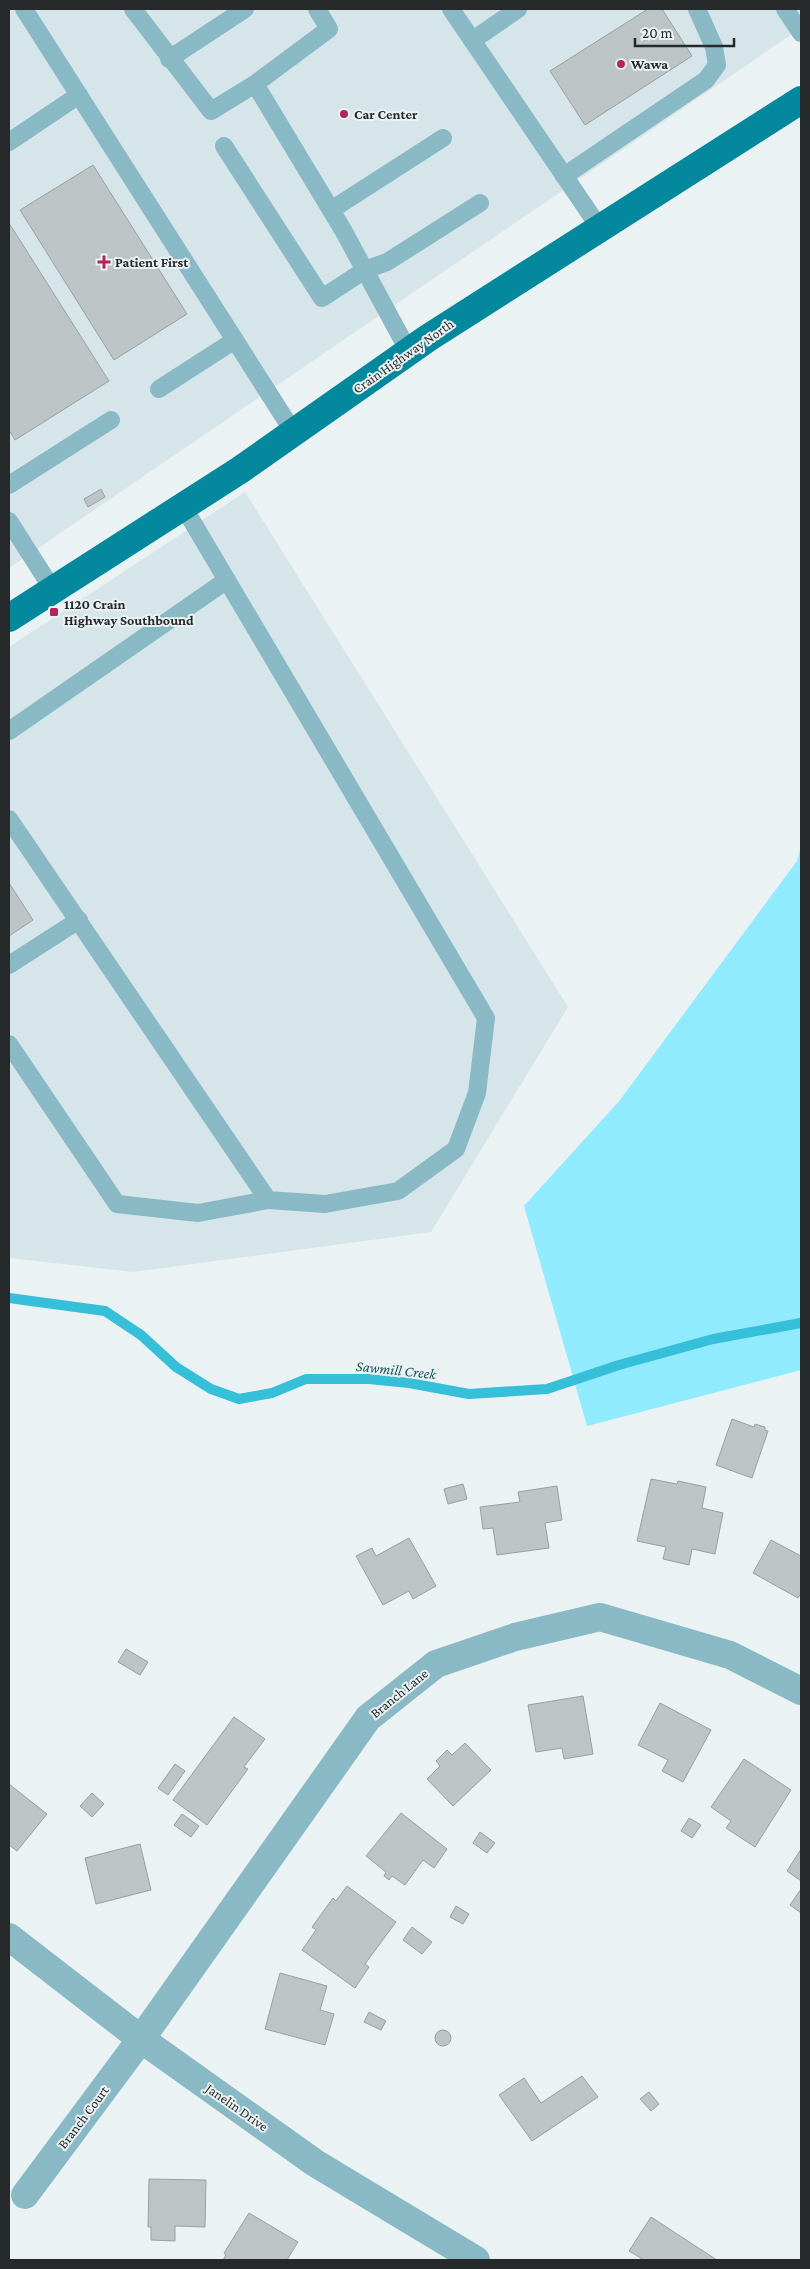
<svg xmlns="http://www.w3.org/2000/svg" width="810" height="2269" viewBox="0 0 810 2269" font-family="'Crimson Pro',serif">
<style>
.built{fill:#d6e5e9}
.green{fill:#90ebff}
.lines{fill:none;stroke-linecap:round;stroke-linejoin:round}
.stream{stroke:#36bfd9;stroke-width:10}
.building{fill:#bdc4c6;stroke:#99a0a1}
.lane{stroke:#89b9c4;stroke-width:18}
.street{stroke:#89b9c4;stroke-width:28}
.primary{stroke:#04889d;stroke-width:28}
.poi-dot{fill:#b2245a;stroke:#ebf2f4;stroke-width:2}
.labels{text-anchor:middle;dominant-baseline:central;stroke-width:4;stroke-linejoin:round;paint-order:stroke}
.poi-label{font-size:14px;font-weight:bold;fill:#26292a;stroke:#ebf2f4;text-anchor:start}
.street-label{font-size:14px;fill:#26292a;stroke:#ebf2f4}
.water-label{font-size:15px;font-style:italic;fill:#1e5560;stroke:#ebf2f4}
</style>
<rect width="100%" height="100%" fill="#ebf2f4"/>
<g class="built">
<polygon points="9,9 801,9 801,28 9,568"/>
<polygon points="245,492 568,1007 431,1232 133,1272 9,1258 9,647"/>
</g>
<polygon class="green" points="801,846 801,1370 587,1426 524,1206 620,1100 797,861"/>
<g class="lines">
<polyline class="stream" points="9,1298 105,1311 141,1335 176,1367 211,1389 239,1399 272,1393 306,1379 369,1379 409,1383 469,1394 547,1389 619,1365 713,1339 801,1323"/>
</g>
<g class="building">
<polygon points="648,9 662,9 692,56 585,125 550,71"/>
<polygon points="93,165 187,314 114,360 20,210"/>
<polygon points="9,223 109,381 15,440 9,430"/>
<polygon points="101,489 105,497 88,507 84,499"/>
<polygon points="9,883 33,920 9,936"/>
<polygon points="732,1419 754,1427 755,1424 765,1427 765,1430 768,1431 752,1478 716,1465"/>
<polygon points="651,1479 677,1484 678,1481 706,1487 702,1508 723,1513 715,1554 692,1549 689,1565 663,1559 666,1547 637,1541"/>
<polygon points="463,1484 467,1499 448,1504 444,1489"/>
<polygon points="557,1486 562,1520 545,1523 549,1548 497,1555 493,1528 483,1529 480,1507 520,1502 518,1492"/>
<polygon points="409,1538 436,1586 413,1599 409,1591 383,1605 356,1556 372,1548 376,1556"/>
<polygon points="771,1540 801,1556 801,1593 798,1598 753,1573"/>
<polygon points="126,1649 148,1662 140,1675 118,1662"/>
<polygon points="583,1696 593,1754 564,1759 562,1748 536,1752 528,1705"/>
<polygon points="660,1703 711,1730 683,1782 662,1771 668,1760 638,1745"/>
<polygon points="234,1717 265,1739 244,1767 248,1769 207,1825 173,1800"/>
<polygon points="465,1743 491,1770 453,1806 427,1779 440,1766 436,1761 447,1750 452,1755"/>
<polygon points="744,1759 791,1790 755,1847 726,1828 731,1821 711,1807"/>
<polygon points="175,1764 185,1771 168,1795 158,1788"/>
<polygon points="9,1784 47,1814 17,1851 9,1845"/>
<polygon points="92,1793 104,1804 92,1817 80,1806"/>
<polygon points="401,1813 447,1849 434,1868 423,1860 405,1885 392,1876 389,1880 384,1876 386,1872 366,1856"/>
<polygon points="182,1814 199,1826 191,1837 174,1825"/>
<polygon points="689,1818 701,1825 692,1838 681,1831"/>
<polygon points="480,1832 495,1843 487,1853 473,1843"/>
<polygon points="140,1844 151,1890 96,1904 85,1858"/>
<polygon points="801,1849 801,1881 787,1871"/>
<polygon points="347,1886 396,1922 365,1964 369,1967 355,1988 302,1950 316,1930 312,1927 333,1898 336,1901"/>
<polygon points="801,1889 801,1913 790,1905"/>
<polygon points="456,1906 469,1914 463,1924 450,1917"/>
<polygon points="412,1927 432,1942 422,1954 403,1940"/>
<polygon points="280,1973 327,1986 320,2010 334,2014 325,2045 265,2029"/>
<polygon points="369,2012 386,2021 381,2030 364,2022"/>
<circle cx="443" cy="2038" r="8"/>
<polygon points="582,2076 598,2097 532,2141 499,2095 524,2078 541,2103"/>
<polygon points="649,2092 659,2104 651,2111 640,2099"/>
<polygon points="149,2179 206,2180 205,2227 175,2226 175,2241 151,2240 151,2227 148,2227"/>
<polygon points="249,2213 298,2242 287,2260 223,2260 226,2255 224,2253"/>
<polygon points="651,2217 697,2247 717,2260 644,2260 629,2251"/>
</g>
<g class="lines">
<g class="lane">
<polyline points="24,9 294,433"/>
<polyline points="133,9 211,111 255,84 329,29 317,9"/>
<polyline points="451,9 599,227"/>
<polyline points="785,9 801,33"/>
<polyline points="473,40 518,9"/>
<polyline points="169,59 245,9"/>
<polyline points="255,84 343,230 409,352"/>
<polyline points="9,142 79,95"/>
<polyline points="224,146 322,298 365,270 387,262 480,203"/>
<polyline points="564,176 706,80 717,65 714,47 697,9"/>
<polyline points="331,210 443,138"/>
<polyline points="159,389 235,340"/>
<polyline points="9,485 111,420"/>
<polyline points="9,521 53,590"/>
<polyline points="9,731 227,580"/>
<polyline points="9,819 268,1200 325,1204 398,1191 456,1149 477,1093 486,1018 183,506"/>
<polyline points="9,965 79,920"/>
<polyline points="9,1044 117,1204 198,1213 268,1200"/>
</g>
<g class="street">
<polyline points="9,1937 141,2039 315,2163 476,2260"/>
<polyline points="25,2195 141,2039 368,1718 436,1664 515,1637 600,1617 730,1655 801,1691"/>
</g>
<polyline class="primary" points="9,618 240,470 428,338 801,100"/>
</g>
<g class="poi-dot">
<circle cx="621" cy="64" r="5"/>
<circle cx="344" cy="114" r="5"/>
<path d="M101.5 254.5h5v5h5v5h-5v5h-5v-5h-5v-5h5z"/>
<rect x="49" y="607" width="10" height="10" rx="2.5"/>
</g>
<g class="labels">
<g class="poi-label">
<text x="631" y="64">Wawa</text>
<text x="354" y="114">Car Center</text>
<text x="115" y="262">Patient First</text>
<text x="64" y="604">1120 Crain<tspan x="64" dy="16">Highway Southbound</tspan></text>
</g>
<g class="street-label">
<text transform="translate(403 356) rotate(-35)">Crain Highway North</text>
<text transform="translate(399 1693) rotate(-39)">Branch Lane</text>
<text transform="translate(237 2107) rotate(35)">Janelin Drive</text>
<text transform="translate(83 2117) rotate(-53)">Branch Court</text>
</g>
<g class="water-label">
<text transform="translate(396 1370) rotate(6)">Sawmill Creek</text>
</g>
</g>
<rect width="810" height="2269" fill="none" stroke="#26292a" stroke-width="20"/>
<path d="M635 38v8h99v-8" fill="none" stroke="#26292a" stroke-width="2.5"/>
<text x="642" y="38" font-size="15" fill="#26292a" stroke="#ebf2f4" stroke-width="4" paint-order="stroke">20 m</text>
</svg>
